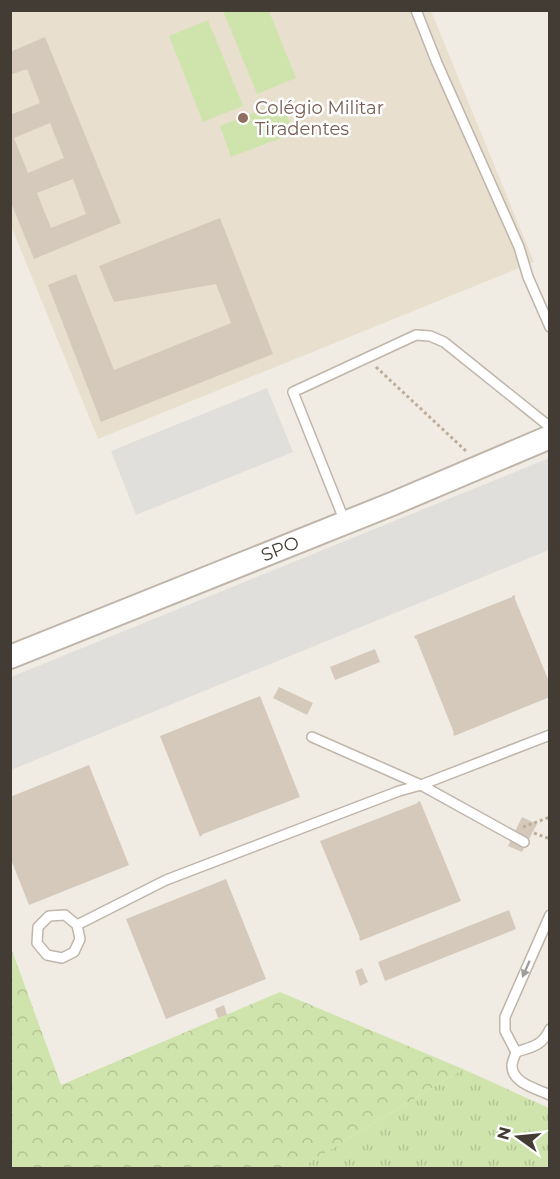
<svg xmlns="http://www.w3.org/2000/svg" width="560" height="1179" viewBox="0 0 560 1179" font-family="Montserrat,sans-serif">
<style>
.education{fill:#e9dfce}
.grass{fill:url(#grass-tufts)}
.forest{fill:url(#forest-crowns)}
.garden{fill:#cfe4ad}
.parking{fill:#e1dfdc}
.building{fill:#d5c9bc;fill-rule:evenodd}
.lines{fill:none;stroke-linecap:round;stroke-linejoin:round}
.service-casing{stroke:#bfb5aa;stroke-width:12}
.tertiary-casing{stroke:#bfb5aa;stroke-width:26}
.path{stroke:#bdad99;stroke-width:3;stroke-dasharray:3 3;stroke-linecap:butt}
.service{stroke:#fff;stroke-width:9}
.tertiary{stroke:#fff;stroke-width:22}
.oneway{fill:#a09e9a}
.education-dot{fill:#8d6e63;stroke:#fff;stroke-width:2}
.labels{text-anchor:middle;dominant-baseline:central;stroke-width:5;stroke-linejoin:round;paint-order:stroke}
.education-label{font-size:18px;fill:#785e54;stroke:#fff;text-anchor:start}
.street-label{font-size:18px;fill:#423c34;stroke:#fff}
</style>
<defs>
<pattern id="grass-tufts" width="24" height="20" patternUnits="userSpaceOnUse" patternTransform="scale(1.5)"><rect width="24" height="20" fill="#cfe4ad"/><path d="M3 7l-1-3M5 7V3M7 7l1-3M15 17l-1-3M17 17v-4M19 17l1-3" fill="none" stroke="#b3c495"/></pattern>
<pattern id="forest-crowns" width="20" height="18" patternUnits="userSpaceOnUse" patternTransform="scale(1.5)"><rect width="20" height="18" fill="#cfe4ad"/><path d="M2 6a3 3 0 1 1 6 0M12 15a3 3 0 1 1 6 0" fill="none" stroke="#b3c495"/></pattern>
</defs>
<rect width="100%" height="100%" fill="#f1ece3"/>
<polygon class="education" points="10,11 431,11 534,262 98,439 11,226"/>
<polygon class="grass" points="463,1069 549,1108 549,1168 300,1168"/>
<polygon class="forest" points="10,945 61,1085 280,992 463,1069 300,1168 11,1168"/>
<g class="garden">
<polygon points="223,11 269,11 296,78 257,94"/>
<polygon points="208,20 243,106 203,122 169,36"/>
<polygon points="282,102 294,133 231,157 220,126"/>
</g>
<g class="parking">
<polygon points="267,388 293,452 136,515 111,451"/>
<polygon points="549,458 549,550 11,770 11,677"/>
</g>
<g class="building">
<path d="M45,37L121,223L34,259L10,200V115L40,103L27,69L10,75V52ZM50,123L64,158L28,173L14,138ZM73,179L86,214L51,228L37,193Z"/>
<polygon points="220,218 273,354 101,422 48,285 76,274 114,370 231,323 216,284 114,302 99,266"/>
<polygon points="515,595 515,599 550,684 550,697 454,736 453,733 454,733 416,638 415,639 414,636 512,597 512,596"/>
<polygon points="375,649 380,662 335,680 330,667"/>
<polygon points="279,687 313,703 307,715 273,698"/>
<polygon points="260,696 300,797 203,834 200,837 160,736"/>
<polygon points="89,765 129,865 29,905 10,857 10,797"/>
<polygon points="420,801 461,901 360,941 359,938 360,938 320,841 418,803 417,802"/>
<polygon points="522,817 537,824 522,852 508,846"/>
<polygon points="226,879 266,979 166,1019 126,919"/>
<polygon points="509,910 516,929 385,981 378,962"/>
<polygon points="362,968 368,982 360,986 355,971"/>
<polygon points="224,1005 227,1015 218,1018 215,1009"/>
</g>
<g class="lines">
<defs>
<g id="service">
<polyline points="416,10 437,63 519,247 528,277 550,327"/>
<polyline points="345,522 293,392 416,335 430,336 444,342 550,427"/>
<polyline points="312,737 421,785 524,842"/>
<polygon points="65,915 77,925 80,939 74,952 62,958 47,955 37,943 38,927 49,916"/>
<path d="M550,915L505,1017V1031L516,1052C532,1047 542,1046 550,1029"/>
<polyline points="77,925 166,880 399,791 421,785 550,735"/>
<path d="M516,1052C515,1056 512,1061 512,1066C512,1083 537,1089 550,1095"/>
</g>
<g id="tertiary">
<path id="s1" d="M10,657L392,504L550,437"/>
</g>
</defs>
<use href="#service" class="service-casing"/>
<use href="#tertiary" class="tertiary-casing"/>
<g class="path">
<polyline points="376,367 466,451"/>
<polyline points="523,827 550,817"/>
<polyline points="534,833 550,839"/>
</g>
<use href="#service" class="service"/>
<use href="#tertiary" class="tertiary"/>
</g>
<defs><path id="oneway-solid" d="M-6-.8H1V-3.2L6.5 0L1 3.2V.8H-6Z" transform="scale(1.5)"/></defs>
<use class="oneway" href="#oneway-solid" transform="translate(526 969) rotate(114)"/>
<circle class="education-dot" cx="243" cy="118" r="6"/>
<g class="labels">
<g class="education-label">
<text x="255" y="108">Colégio Militar<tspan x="255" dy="21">Tiradentes</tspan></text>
</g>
<g class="street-label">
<text stroke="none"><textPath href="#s1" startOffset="291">SPO</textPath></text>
</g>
</g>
<rect width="560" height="1179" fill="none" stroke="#423c34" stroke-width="24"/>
<g transform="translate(518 1137) rotate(285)" stroke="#ffffff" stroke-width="4.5" paint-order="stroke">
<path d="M0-4.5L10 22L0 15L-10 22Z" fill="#423c34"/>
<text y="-9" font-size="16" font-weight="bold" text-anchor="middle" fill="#423c34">N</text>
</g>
</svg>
